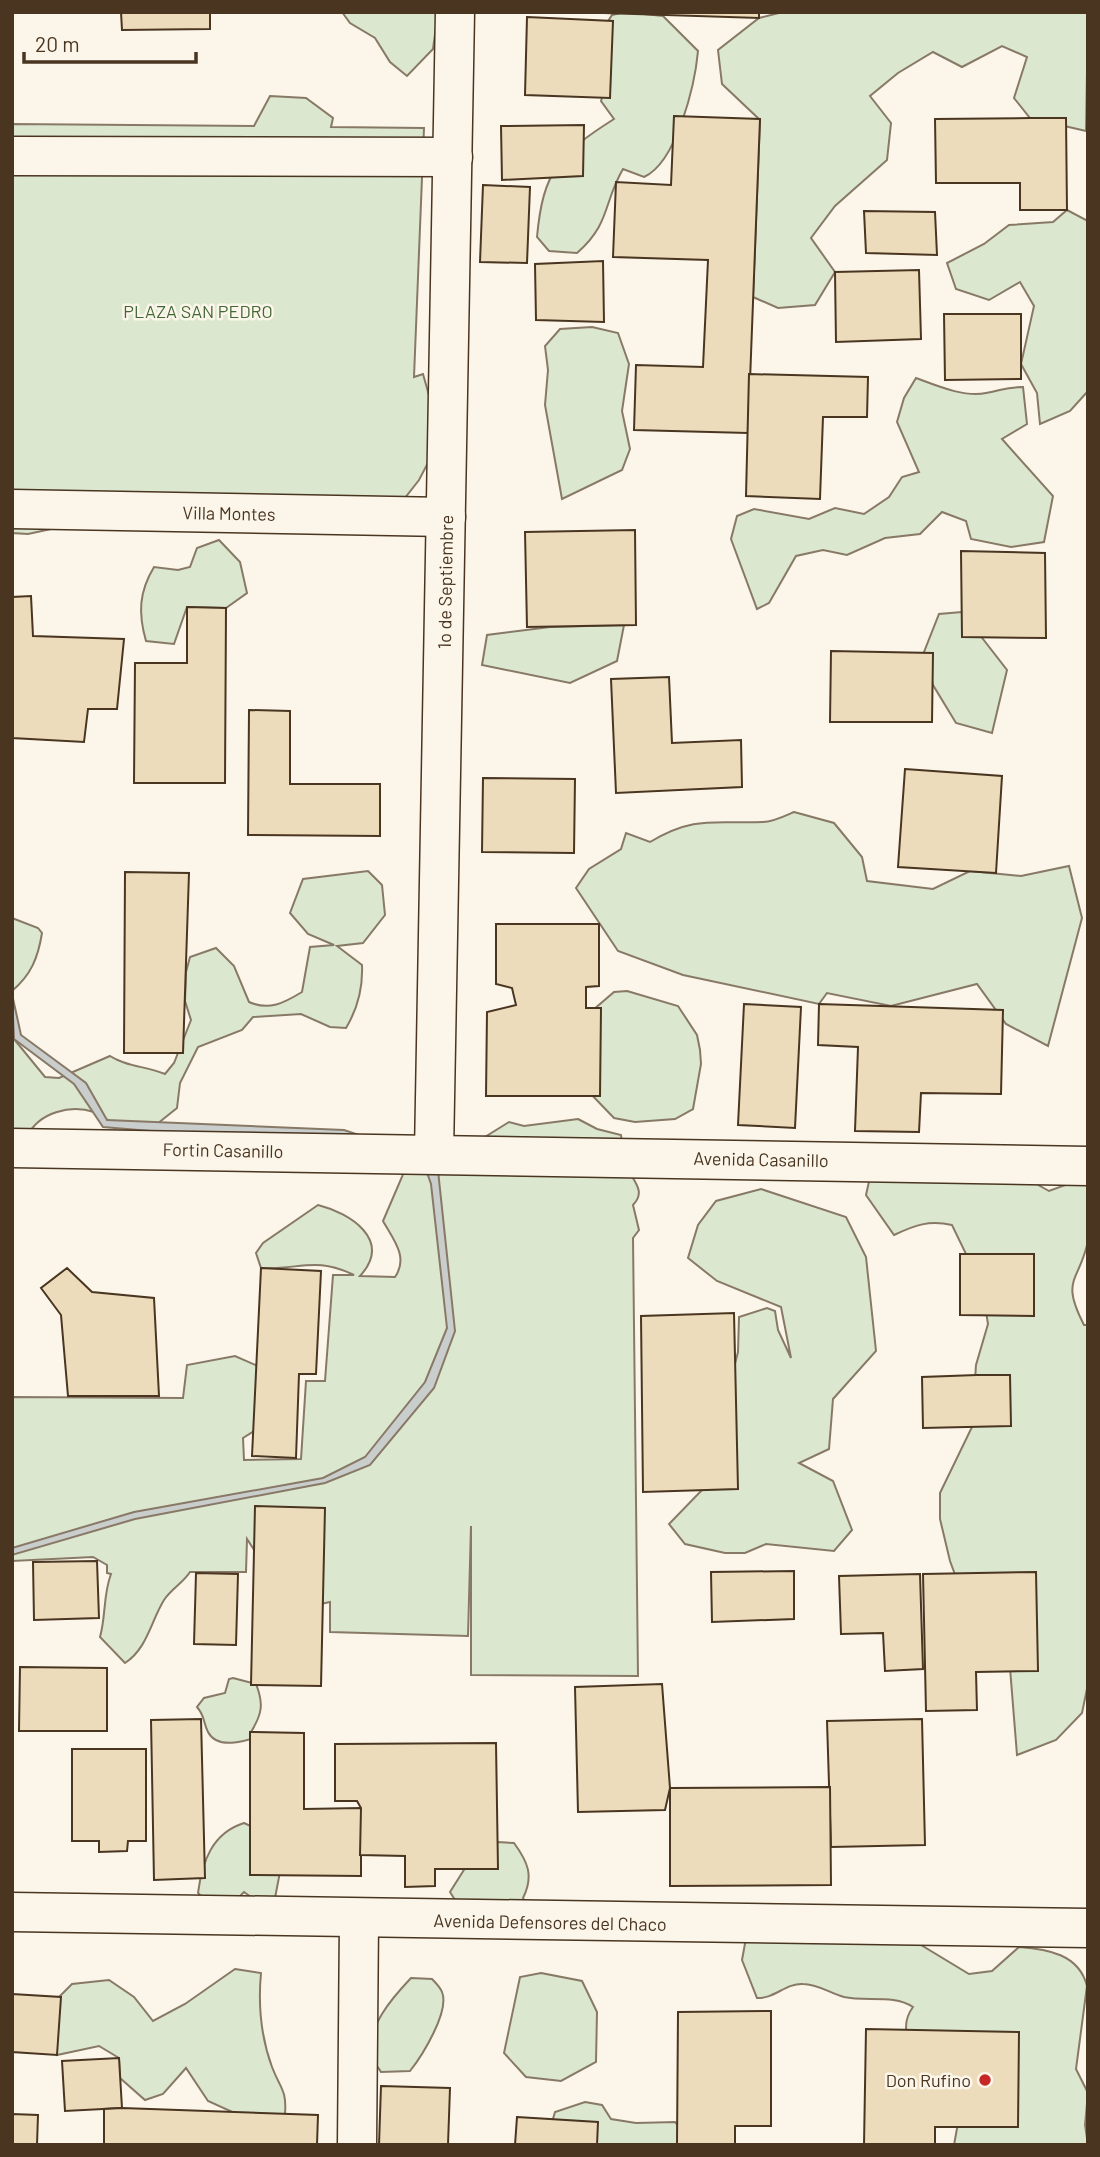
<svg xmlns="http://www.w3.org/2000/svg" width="1100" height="2157" viewBox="0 0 1100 2157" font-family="Barlow,sans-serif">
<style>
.green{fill:#dce7d0;stroke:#887966;stroke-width:2}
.water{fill:#c9cecd;stroke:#887966;stroke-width:2}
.building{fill:#ecdcbc;stroke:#4a3520;stroke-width:2}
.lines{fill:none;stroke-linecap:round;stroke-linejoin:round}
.minor-casing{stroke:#4a3520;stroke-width:41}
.minor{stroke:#fbf6e9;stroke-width:38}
.poi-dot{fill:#c62828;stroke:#fbf6e9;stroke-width:2.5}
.labels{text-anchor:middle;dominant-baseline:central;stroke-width:5;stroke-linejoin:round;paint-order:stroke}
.park-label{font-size:18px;fill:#436837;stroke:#fbf6e9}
.street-label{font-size:18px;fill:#4a3520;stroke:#fbf6e9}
.poi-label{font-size:18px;fill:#4a3520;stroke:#fbf6e9;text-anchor:end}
</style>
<rect width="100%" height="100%" fill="#fbf6e9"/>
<g class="green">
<polygon points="342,12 438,12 433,49 407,76 390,62 375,38 350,23"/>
<path d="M625,12L663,16L698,51C695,84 677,162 644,177L623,169C603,203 611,223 577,253L549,251L537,237C543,171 559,154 614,119L601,101L607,81L598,37L612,15Z"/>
<polygon points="783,12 1088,12 1086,131 1030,118 1014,98 1027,57 1002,46 962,67 933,52 898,73 870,96 891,123 887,160 835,206 811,238 835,272 815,305 778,308 753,297 760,120 722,84 718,50 759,18"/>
<polygon points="270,96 306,98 333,118 331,127 424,128 414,377 423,374 441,438 419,480 390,517 121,514 28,534 12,533 12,124 254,126"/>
<polygon points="1067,210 1088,221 1088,391 1070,411 1040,424 1037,393 1021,364 1034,306 1020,282 989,300 956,289 947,263 984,244 1009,225 1053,222"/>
<polygon points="592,327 618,333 629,364 622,411 630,449 622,470 562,499 545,405 548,370 545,346 560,329"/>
<path d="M916,378C935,385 965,398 986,393C1003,390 1005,387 1023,387L1027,424L1002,439L1053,496L1044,542L1011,547L971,539L966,521L942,512L920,534L885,538L847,555L823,550L796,556L769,603L757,609L731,539L737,516L754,509L809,519L835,508L864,514L889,497L902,477L919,472L897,422L904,398Z"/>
<path d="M219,540L240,562L247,593L226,608L187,607L174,644L146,641C138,613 139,592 154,567L178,570L190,567L197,548Z"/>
<polygon points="962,612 1007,670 992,733 956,723 933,685 924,652 939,614"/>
<polygon points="624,625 617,661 570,683 482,665 487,635 550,627"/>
<path d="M794,812L834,823L862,857L867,881L933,889L970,871L1021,876L1069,866L1082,918L1048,1046L1006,1024L977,984L891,1006L827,993L819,1004L683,975L618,951L576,888L589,869L621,849L626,833L650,842C695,815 715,824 763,822C773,822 785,816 794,812Z"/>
<path d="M368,871L382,885L385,915L363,943L337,946L362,965C363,988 358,1008 346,1028L330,1027L301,1014L253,1017L242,1030L198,1047L180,1083L177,1108L157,1124C143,1123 122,1125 108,1120C103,1119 100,1113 94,1112C70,1104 39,1113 28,1135L12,1137V1009L14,1039L45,1077L59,1078L110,1056C127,1067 146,1066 165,1074L174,1063L191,1020L185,1001L186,972L190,957L216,948L234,966L249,1002C269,1011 284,1003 302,992L310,947L334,945L308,934L290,913L303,879Z"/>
<path d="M12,918L38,928L42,933C38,958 31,975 12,991Z"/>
<polygon points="627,991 678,1006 697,1035 700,1050 701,1064 693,1109 675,1119 635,1122 614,1118 587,1090 579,1022 614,992"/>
<path d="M578,1119L597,1129L621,1135C622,1145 623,1155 626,1164C630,1179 648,1190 633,1205L639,1230L633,1238L638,1676L471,1675V1526L468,1636L330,1632V1602L311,1606L258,1556L247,1539L246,1572H190C183,1583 171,1589 164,1600C151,1621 147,1649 125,1663L100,1637C106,1616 103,1595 111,1574L107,1573V1565L93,1557L12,1561V1397L183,1398L187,1365L235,1356L269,1371L254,1431L243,1438L244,1460L301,1459L306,1381H325L333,1275H354C315,1256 300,1270 261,1268L256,1253L263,1243L318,1205C350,1213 393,1240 360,1276L395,1277C409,1257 393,1239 383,1221L404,1172L443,1163L509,1122L524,1126Z"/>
<path d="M870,1177L1031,1181L1049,1191L1068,1184L1088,1185C1088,1203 1091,1224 1088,1241C1079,1283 1060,1278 1084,1325H1088V1684L1082,1713L1056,1740L1017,1755L1008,1643L963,1596L950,1561L940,1519V1493L972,1427L976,1365L988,1324L982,1287L952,1225C929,1220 915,1225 894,1235L866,1195Z"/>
<polygon points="761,1189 846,1217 866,1257 876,1351 833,1399 829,1449 799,1463 833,1481 852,1530 834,1551 766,1544 745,1553 725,1553 685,1544 669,1524 703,1489 738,1352 739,1317 767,1308 775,1311 778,1330 791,1358 781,1307 717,1281 688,1258 698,1225 716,1201"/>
<path d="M233,1678L256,1684C264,1704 262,1714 251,1732L270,1733C253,1738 219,1753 208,1732C203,1722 205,1716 197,1707L204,1698L225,1693L229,1679Z"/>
<path d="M244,1823L255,1828L280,1872L275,1898L251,1897L244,1892L232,1904L203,1898L198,1893C202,1862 212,1833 244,1823Z"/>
<path d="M497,1842L514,1843C528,1862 534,1876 523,1898L528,1907L462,1911L450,1892L474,1854Z"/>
<path d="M746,1938L916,1942L969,1974L992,1971L1019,1947C1047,1949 1079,1954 1087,1986L1076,2069L1088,2093L1085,2125L1088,2145H954L960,2112C940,2087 887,2041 913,2007C894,1994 866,2002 844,1997C829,1993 818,1984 803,1984C786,1983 774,1999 757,1998L742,1960Z"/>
<path d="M235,1969L261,1973C258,2005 261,2037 272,2067C280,2088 287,2090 285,2114L252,2121L208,2101L186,2068L163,2094L145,2100L120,2078L119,2058L99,2046L57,2055L46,2010L72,1984L109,1980L134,1997L153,2021L185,2004Z"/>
<polygon points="541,1973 582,1981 597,2012 596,2062 561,2081 526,2077 504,2053 520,1977"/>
<path d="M411,1978L432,1979C435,1982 440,1987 442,1992C450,2011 422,2056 410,2071L381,2072C379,2068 373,2062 372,2057C365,2028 393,1997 411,1978Z"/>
<polygon points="585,2102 602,2105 611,2119 636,2123 675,2122 696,2145 554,2145 550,2129 555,2112"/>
</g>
<polygon class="water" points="12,994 21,1035 86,1083 107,1120 344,1130 437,1161 455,1331 434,1388 370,1465 325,1483 135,1519 12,1555 12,1548 134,1512 323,1478 365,1457 425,1382 447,1328 431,1184 425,1167 234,1138 103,1127 74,1084 14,1039"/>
<g class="building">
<polygon points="121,12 210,12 210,29 122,30"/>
<polygon points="572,12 759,12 759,18"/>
<polygon points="527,17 613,21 610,98 525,95"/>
<polygon points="674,116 760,119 748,433 634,430 636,365 703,367 708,260 613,257 616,182 671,185"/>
<polygon points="1030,118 1066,118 1067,210 1020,210 1020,183 936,183 935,119"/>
<polygon points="584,125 583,176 502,180 501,126"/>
<polygon points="483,185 530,187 527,263 480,262"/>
<polygon points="864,211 935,212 937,255 866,253"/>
<polygon points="603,261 604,322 536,320 535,264"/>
<polygon points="919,270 921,339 836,342 835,272"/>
<polygon points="944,314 1021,314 1021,379 945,380"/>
<polygon points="749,374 868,377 867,417 823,417 820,499 746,496"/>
<polygon points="635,530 636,625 527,627 525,532"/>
<polygon points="961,551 1045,553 1046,638 962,637"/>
<polygon points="31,596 33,636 124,639 117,709 88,709 84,742 12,738 12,597"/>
<polygon points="187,607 226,608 225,783 134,783 135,663 187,663"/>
<polygon points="831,651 933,653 932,722 830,722"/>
<polygon points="669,677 672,743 741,740 742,787 616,793 611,679"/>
<polygon points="249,710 290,711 290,784 380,784 380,836 248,835"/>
<polygon points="905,769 1002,776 996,873 898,867"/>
<polygon points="483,778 575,779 574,853 482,852"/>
<polygon points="125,872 189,873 183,1053 124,1053"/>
<polygon points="496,924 599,924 599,986 586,987 586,1008 601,1008 600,1096 486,1096 487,1012 516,1005 512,988 496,984"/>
<polygon points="744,1004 801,1007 795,1128 738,1125"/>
<polygon points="819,1004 1003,1010 1001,1094 921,1093 919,1132 855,1131 858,1047 818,1045"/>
<polygon points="960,1254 1034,1254 1034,1316 960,1315"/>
<polygon points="67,1268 92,1292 154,1298 159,1396 68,1396 61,1315 41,1288"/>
<polygon points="261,1268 321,1271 316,1374 299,1374 296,1458 252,1456"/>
<polygon points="734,1313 738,1489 643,1492 641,1316"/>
<polygon points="977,1375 1010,1375 1011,1426 923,1428 922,1377"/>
<polygon points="255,1506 325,1508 321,1686 251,1685"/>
<polygon points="97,1561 99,1618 34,1620 33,1562"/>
<polygon points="794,1571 794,1619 712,1622 711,1572"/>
<polygon points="1036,1572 1038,1671 976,1672 977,1710 926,1711 923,1574"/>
<polygon points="196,1573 238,1574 236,1645 194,1644"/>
<polygon points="920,1574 923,1669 885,1671 883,1633 841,1634 839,1576"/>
<polygon points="20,1667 107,1668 107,1731 19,1731"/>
<polygon points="662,1684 670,1788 665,1810 578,1812 575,1687"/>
<polygon points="201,1719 205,1878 154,1880 151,1720"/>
<polygon points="922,1719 925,1845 831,1847 827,1721"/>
<polygon points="250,1732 304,1733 304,1809 361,1808 361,1876 250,1875"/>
<polygon points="496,1743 498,1869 435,1869 435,1886 405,1887 405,1856 360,1855 361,1808 357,1801 335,1801 335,1744"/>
<polygon points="72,1749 146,1749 146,1841 128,1841 127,1851 99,1852 99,1841 72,1841"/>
<polygon points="830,1787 831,1885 670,1886 670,1788"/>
<polygon points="12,1994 61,1997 57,2055 12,2052"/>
<polygon points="771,2011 771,2126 735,2126 735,2145 677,2145 678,2012"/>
<polygon points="866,2029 1019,2032 1018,2127 935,2127 935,2145 864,2145"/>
<polygon points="119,2058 122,2108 65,2111 62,2061"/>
<polygon points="381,2086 450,2088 448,2145 379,2145"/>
<polygon points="122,2108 318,2115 317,2145 104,2145 104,2109"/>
<polygon points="12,2114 38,2115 37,2145 12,2145"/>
<polygon points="517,2117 598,2122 597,2145 515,2145"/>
</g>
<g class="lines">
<defs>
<g id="minor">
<polyline points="12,156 453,157"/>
<polyline points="12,509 446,517"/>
<polyline points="12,1148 1088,1166"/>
<polyline points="434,1153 455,12"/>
<polyline points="12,1912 1088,1928"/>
<polyline points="357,2145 359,1920"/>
</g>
</defs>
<use href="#minor" class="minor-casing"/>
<use href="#minor" class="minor"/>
</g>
<circle class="poi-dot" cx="985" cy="2080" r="7"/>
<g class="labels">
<g class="park-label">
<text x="198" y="311">PLAZA SAN PEDRO</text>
</g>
<g class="street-label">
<text transform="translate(229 513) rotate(1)">Villa Montes</text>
<text transform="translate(445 582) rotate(-89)">1o de Septiembre</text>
<text transform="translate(223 1150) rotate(1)">Fortin Casanillo</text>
<text transform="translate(761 1159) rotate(1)">Avenida Casanillo</text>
<text transform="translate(550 1922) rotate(1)">Avenida Defensores del Chaco</text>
</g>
<g class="poi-label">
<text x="971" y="2080">Don Rufino</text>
</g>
</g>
<rect width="1100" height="2157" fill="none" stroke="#4a3520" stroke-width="28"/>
<path d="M24 52v10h172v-10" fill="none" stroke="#4a3520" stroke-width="3.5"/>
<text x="35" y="52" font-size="21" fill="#4a3520" stroke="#fbf6e9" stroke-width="5" paint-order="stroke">20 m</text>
</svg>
